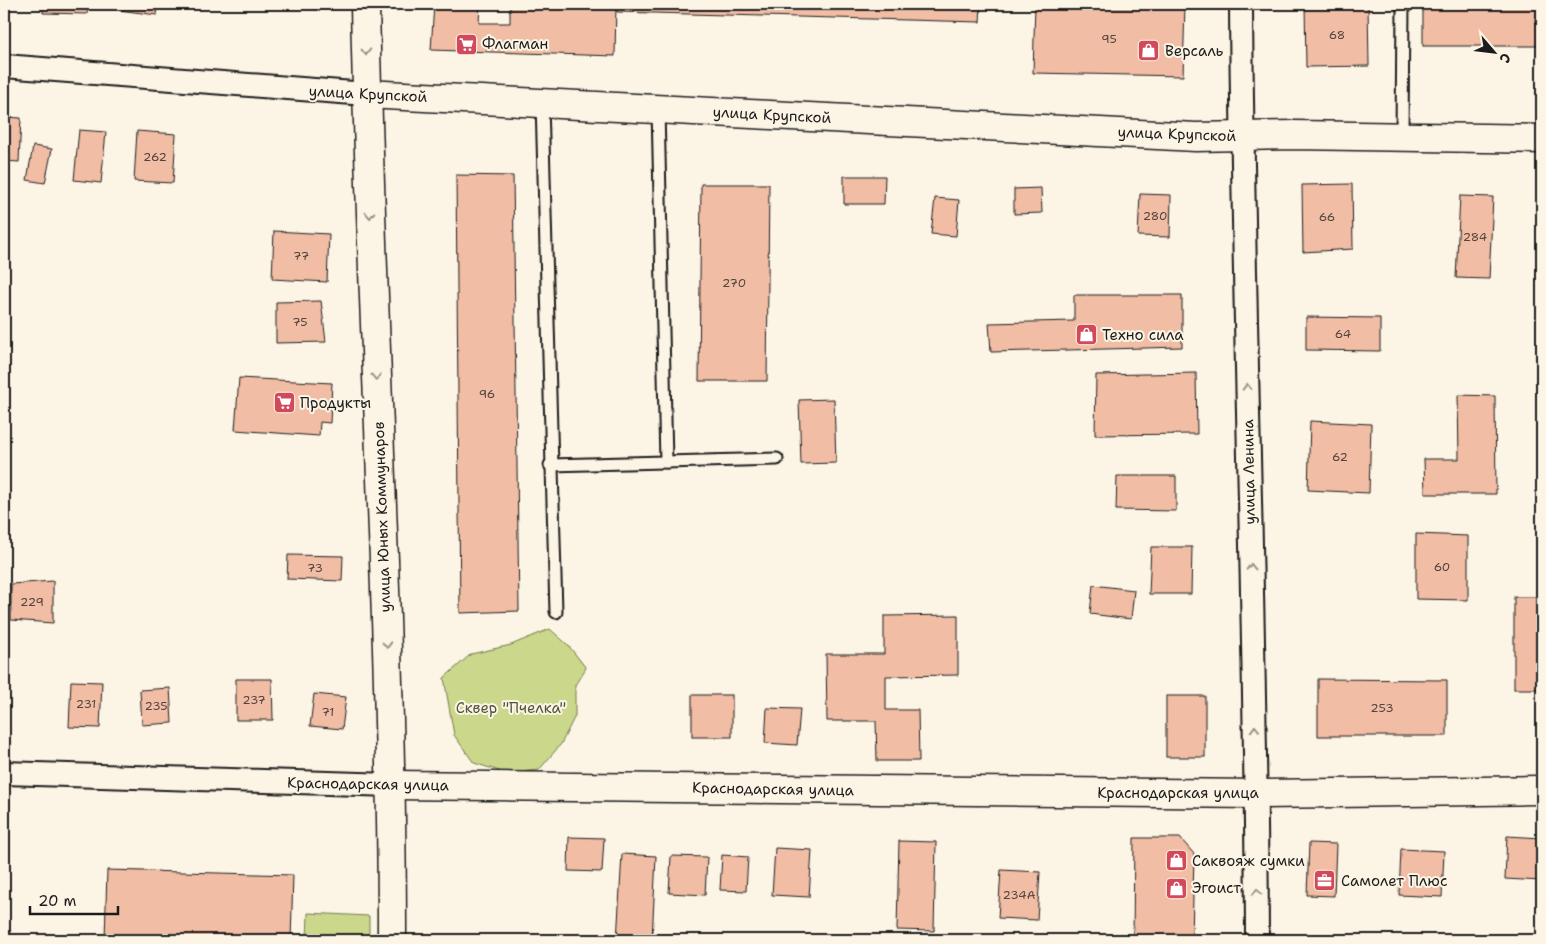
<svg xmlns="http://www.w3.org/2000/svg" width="1546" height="944" viewBox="0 0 1546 944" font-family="'Shantell Sans',sans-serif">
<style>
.green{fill:#cbd78a;stroke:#747a53}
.building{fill:#f2bda5;stroke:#1c1c1c}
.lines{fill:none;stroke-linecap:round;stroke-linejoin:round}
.lane-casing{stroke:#1c1c1c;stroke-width:15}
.street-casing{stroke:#1c1c1c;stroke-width:26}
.secondary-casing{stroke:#1c1c1c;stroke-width:31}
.lane{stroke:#fcf5e5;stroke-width:11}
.street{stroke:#fcf5e5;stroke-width:22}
.secondary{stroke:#fcf5e5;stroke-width:28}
.oneway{stroke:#97938b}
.labels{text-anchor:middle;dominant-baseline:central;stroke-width:4;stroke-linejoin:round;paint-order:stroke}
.number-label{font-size:12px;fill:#52443e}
.poi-label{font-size:15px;fill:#1c1c1c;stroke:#fcf5e5;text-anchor:start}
.street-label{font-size:15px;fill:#1c1c1c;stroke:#fcf5e5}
.park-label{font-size:15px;fill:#51543d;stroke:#fcf5e5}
</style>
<rect width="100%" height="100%" fill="#fcf5e5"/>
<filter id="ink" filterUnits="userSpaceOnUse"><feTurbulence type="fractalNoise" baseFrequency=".02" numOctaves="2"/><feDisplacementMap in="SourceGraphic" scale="10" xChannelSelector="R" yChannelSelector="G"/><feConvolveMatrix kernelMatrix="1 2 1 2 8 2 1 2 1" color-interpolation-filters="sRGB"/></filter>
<g filter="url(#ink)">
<g class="green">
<polygon points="550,629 568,645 586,668 575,685 575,716 561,744 539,770 506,773 474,763 454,735 444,678 471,654 511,645"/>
<polygon points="308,913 369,916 369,940 307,940"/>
</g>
<g class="building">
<polygon points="43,4 88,4 87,14 43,13"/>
<polygon points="119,4 156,4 157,15 119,10"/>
<polygon points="434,4 480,4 479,23 510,23 510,4 616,4 615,56 431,50"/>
<polygon points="617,4 981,4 980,22 617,12"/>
<polygon points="1035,4 1185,4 1183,76 1033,73"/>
<polygon points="1305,4 1368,4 1369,66 1306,67"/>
<rect x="1423" y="4" width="119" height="42"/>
<polygon points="4,117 21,118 19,162 4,161"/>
<polygon points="79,130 106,132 101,183 74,180"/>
<polygon points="137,131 176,134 173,183 134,181"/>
<polygon points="33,146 52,149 45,183 27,180"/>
<polygon points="456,175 513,176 519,611 460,613"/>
<polygon points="844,176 885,176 884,204 844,204"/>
<polygon points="701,184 769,184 767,381 699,381"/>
<polygon points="1352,184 1353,249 1303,252 1302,185"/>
<polygon points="1041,188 1042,213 1014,214 1014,189"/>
<polygon points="1140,194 1171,195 1170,237 1138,236"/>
<polygon points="1460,196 1493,197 1489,279 1456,278"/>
<polygon points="935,198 959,200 956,236 931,234"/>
<polygon points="274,231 329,234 327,282 272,279"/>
<polygon points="1074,295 1182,295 1182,347 991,352 989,323 1074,321"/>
<polygon points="321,301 326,342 276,343 276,302"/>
<polygon points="1306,317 1380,318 1380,351 1306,350"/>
<polygon points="1196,373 1197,434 1095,435 1096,375"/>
<polygon points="239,378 332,383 330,423 320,422 319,436 235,430"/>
<polygon points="1458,395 1495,396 1496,494 1425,494 1424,459 1459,459"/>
<polygon points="834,399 836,463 801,464 799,400"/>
<polygon points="1310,421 1371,424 1369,493 1308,490"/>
<polygon points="1117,476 1176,476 1176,511 1116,510"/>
<polygon points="1416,534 1468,536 1468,600 1416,599"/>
<polygon points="1151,547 1192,547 1191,594 1149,594"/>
<polygon points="288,555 343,556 342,581 287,579"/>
<polygon points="53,581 53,623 11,620 11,584"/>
<polygon points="1093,585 1134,590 1131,619 1090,614"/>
<rect x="1514" y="597" width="28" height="92"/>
<polygon points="958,615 958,675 886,676 886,710 918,710 919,761 877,761 876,721 827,721 826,654 884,654 884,616"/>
<polygon points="236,679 272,679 273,720 236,720"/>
<polygon points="1318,679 1447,680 1447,736 1318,736"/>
<polygon points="71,681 102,682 100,728 69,727"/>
<polygon points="170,688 172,723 142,725 140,690"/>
<polygon points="314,694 346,697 342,729 310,726"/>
<rect x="692" y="695" width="40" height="42"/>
<rect x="1166" y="696" width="39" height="61"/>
<polygon points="767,708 800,709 797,745 765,743"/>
<polygon points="1507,836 1542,838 1542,881 1505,879"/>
<polygon points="569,837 604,838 602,872 568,871"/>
<polygon points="1134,838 1180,838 1194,854 1192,940 1133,940"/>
<polygon points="899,841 936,842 934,931 897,930"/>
<polygon points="1309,843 1336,844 1334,896 1307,895"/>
<polygon points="775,848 812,850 809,897 772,895"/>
<polygon points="1401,849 1444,851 1442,897 1399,895"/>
<polygon points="622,854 656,856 652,940 617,940"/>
<polygon points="722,855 748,857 746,891 720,890"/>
<polygon points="671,856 707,857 705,895 669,893"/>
<polygon points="107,870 293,875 291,940 105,940"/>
<polygon points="1001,870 1040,872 1037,920 998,918"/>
</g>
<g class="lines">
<defs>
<g id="lane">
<polyline points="542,103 556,612"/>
<polyline points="658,109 666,462"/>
<polyline points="1402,137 1403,4"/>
<polyline points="550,465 777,459"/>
</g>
<g id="street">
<path d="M1241,4C1243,316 1256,628 1257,940"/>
<polyline points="4,66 366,94"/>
<polyline points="4,773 392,785"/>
</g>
<g id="secondary">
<path d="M365,4C371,316 392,628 392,940"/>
<polyline points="366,94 1196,137 1294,135 1542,139"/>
<polyline points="392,785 1257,794 1542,790"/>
</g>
</defs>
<use href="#lane" class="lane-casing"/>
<use href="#street" class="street-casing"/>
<use href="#secondary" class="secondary-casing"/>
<use href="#lane" class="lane"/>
<use href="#street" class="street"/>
<use href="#secondary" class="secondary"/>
</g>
<defs><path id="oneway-chevron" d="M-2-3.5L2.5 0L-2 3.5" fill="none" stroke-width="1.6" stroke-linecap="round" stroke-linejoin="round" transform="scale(1.25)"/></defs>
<g class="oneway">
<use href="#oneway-chevron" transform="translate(366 52) rotate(89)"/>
<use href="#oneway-chevron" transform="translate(370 215) rotate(88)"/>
<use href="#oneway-chevron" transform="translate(376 377) rotate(88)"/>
<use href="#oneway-chevron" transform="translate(1247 387) rotate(-91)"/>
<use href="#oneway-chevron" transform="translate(1251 567) rotate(-91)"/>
<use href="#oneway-chevron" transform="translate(387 645) rotate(88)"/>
<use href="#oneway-chevron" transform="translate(1255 729) rotate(-91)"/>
<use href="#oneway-chevron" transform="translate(1257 892) rotate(-90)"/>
</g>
</g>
<defs>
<symbol id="supermarket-square" viewBox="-11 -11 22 22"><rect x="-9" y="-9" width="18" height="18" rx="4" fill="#d1495b" stroke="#fcf5e5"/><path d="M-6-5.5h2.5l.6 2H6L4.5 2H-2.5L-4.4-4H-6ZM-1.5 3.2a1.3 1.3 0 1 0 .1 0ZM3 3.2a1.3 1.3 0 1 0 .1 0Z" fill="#fff"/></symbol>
<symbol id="shop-square" viewBox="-11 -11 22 22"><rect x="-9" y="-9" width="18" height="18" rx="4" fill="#d1495b" stroke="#fcf5e5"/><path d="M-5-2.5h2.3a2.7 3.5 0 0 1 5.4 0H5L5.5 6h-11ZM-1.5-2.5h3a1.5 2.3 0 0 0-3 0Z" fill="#fff"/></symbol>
<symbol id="office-square" viewBox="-11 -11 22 22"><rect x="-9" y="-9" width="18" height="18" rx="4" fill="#d1495b" stroke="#fcf5e5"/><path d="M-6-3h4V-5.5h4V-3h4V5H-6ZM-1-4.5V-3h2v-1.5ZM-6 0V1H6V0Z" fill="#fff"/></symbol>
</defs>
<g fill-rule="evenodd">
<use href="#supermarket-square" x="454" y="32" width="25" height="25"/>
<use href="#shop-square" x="1136" y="38" width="25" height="25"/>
<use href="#shop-square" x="1074" y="322" width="25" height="25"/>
<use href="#supermarket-square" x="272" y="390" width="25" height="25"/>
<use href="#shop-square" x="1164" y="848" width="25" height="25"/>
<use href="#office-square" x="1312" y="868" width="25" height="25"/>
<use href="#shop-square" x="1164" y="876" width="25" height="25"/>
</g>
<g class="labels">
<g class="number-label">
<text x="1337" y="35">68</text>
<text x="1109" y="39">95</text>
<text x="155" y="157">262</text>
<text x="1155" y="216">280</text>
<text x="1327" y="217">66</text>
<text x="1475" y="237">284</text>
<text x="301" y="256">77</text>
<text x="734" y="283">270</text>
<text x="300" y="322">75</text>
<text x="1343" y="334">64</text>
<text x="487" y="394">96</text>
<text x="1340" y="457">62</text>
<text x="1442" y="567">60</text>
<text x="315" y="568">73</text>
<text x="32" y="602">229</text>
<text x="254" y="700">237</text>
<text x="86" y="704">231</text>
<text x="156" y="706">235</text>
<text x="1382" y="708">253</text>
<text x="328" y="712">71</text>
<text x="1019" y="895">234А</text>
</g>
<g class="poi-label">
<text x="482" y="44">Флагман</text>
<text x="1165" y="51">Версаль</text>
<text x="1102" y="335">Техно сила</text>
<text x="300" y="403">Продукты</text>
<text x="1192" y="861">Саквояж сумки</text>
<text x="1341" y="881">Самолет Плюс</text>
<text x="1192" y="888">Эгоист</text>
</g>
<g class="street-label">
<text transform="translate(368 94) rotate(3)">улица Крупской</text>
<text transform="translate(772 115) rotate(3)">улица Крупской</text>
<text transform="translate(1177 134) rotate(2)">улица Крупской</text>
<text transform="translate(1249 472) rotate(-91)">улица Ленина</text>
<text transform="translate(382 517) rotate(-92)">улица Юных Коммунаров</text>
<text transform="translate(368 784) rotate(1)">Краснодарская улица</text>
<text transform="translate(773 789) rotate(1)">Краснодарская улица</text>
<text x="1178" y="793">Краснодарская улица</text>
</g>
<g class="park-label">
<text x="511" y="708">Сквер "Пчелка"</text>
</g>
</g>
<rect width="1546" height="944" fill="none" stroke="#fcf5e5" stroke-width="20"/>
<rect x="10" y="10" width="1526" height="924" fill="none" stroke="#1c1c1c" stroke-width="2" filter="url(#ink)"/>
<g transform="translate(1494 52) rotate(118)" stroke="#fcf5e5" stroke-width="4" paint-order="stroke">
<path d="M0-4L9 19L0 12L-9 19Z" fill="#1c1c1c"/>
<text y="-8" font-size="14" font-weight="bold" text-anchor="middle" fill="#1c1c1c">С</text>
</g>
<path d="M30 906v8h88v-8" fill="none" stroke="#1c1c1c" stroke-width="2.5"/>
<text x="38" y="906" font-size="15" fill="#1c1c1c" stroke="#fcf5e5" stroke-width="4" paint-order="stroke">20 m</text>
</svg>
